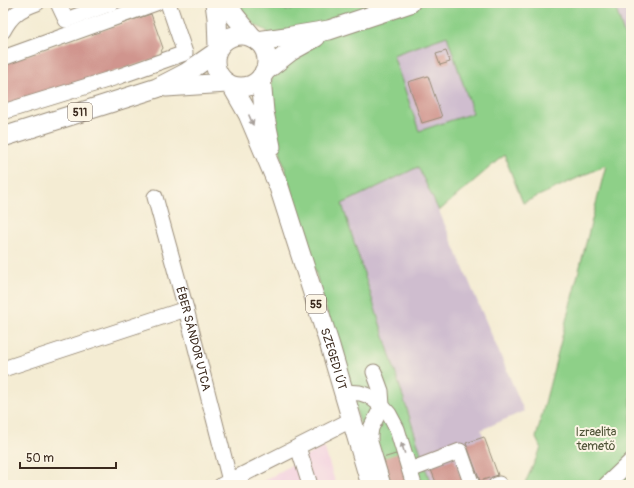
<svg xmlns="http://www.w3.org/2000/svg" width="634" height="488" viewBox="0 0 634 488" font-family="Pangolin,sans-serif">
<style>
.built{fill:#f3cfe0}
.industrial{fill:#cfbdcf}
.green{fill:#8ed088;stroke:#647d53;fill-rule:evenodd}
.building{fill:#d0958e}
.lines{fill:none;stroke-linecap:round;stroke-linejoin:round}
.minor-casing{stroke:#988b78;stroke-width:17}
.major-casing{stroke:#988b78;stroke-width:21}
.minor{stroke:#fff;stroke-width:15}
.major{stroke:#fff;stroke-width:19}
.oneway{fill:#a79f9a}
.labels{text-anchor:middle;dominant-baseline:central;stroke-width:4;stroke-linejoin:round;paint-order:stroke}
.shield{fill:#fcf5e5;stroke:#75675a;stroke-width:1}
.shield-label{font-size:11px;font-weight:bold;fill:#3b2a1e}
.street-label{font-size:12px;fill:#3b2a1e;stroke:#fcf5e5}
.park-label{font-size:12px;fill:#505438;stroke:#fcf5e5}
</style>
<rect width="100%" height="100%" fill="#fcf5e5"/>
<filter id="ink" filterUnits="userSpaceOnUse"><feTurbulence type="fractalNoise" baseFrequency=".025" numOctaves="2"/><feDisplacementMap in="SourceGraphic" scale="8" xChannelSelector="R" yChannelSelector="G"/><feConvolveMatrix kernelMatrix="1 2 1 2 8 2 1 2 1" color-interpolation-filters="sRGB"/></filter>
<filter id="wash" filterUnits="userSpaceOnUse"><feTurbulence type="fractalNoise" baseFrequency=".012" numOctaves="4" result="noise"/><feDisplacementMap in="SourceGraphic" scale="16" xChannelSelector="R" yChannelSelector="G"/><feGaussianBlur stdDeviation="0.9" result="paint"/><feColorMatrix in="noise" values="0 0 0 0 0 0 0 0 0 0 0 0 0 0 0 0 0 1.4 0 .05"/><feComposite in="paint" operator="in"/></filter>
<g filter="url(#wash)">
<rect width="100%" height="100%" fill="#f4ecd3"/>
<polygon class="built" points="324,446 336,485 257,485"/>
<g class="industrial">
<polygon points="283,3 310,3 286,11"/>
<polygon points="614,3 631,3 631,55"/>
<polygon points="447,36 473,113 419,131 393,55"/>
<polygon points="418,167 439,211 524,411 481,430 502,485 431,485 342,204"/>
</g>
<path class="green" d="M236,3H283L286,11L310,3H614L631,55V485H524L541,448L536,438L606,165L523,203L504,155L439,211L418,167L342,204L431,485H380L356,410L289,183L268,108L272,77L279,67L267,31L255,25L237,6ZM447,36L473,113L419,131L393,55Z"/>
<g id="blocks">
<g class="building">
<polygon points="3,3 15,3 4,8"/>
<polygon points="151,14 163,48 156,59 3,106 3,63"/>
<polygon points="446,51 450,62 440,65 436,54"/>
<polygon points="428,76 442,117 422,123 408,82"/>
<polygon points="484,437 498,475 480,481 466,443"/>
<polygon points="399,453 409,485 391,485 383,458"/>
<polygon points="454,458 463,482 455,485 437,485 430,467"/>
</g>
</g>
</g>
<g filter="url(#ink)">
<use href="#blocks" fill-opacity="0" stroke="#988b78" stroke-width="1"/>
<g class="lines">
<defs>
<g id="minor">
<polyline points="58,3 66,20 112,3"/>
<path d="M3,31C11,15 20,9 37,3"/>
<polyline points="3,58 156,3"/>
<polyline points="3,112 120,76 185,53 168,3"/>
<path id="s1" d="M155,197L186,309L230,481"/>
<polyline points="3,369 186,309"/>
<polyline points="374,372 381,391 382,406 371,428 370,435 370,442 383,485"/>
<polyline points="343,392 360,393 369,396 382,406 389,414 397,429 414,485"/>
<polyline points="298,447 310,485"/>
<polyline points="410,470 460,451 472,485"/>
<polyline points="222,485 351,420"/>
<polyline points="496,485 499,484"/>
<polyline points="606,485 631,461"/>
</g>
<g id="major">
<polyline points="215,3 217,18 218,47"/>
<polyline points="227,3 235,16 253,38"/>
<circle cx="241" cy="61" r="26"/>
<polyline points="257,41 286,37 329,30 410,3"/>
<polyline points="264,72 291,51 316,37"/>
<polyline points="261,77 264,112 271,147"/>
<path id="s2" d="M232,86L248,114L279,187L330,346L371,485"/>
<polyline points="166,87 227,83"/>
<polyline points="3,137 157,88 186,73 215,53"/>
</g>
</defs>
<use href="#minor" class="minor-casing"/>
<use href="#major" class="major-casing"/>
<use href="#minor" class="minor"/>
<use href="#major" class="major"/>
</g>
<defs><path id="oneway-solid" d="M-6-.8H1V-3.2L6.5 0L1 3.2V.8H-6Z"/></defs>
<g class="oneway">
<use href="#oneway-solid" transform="translate(251 120) rotate(67)"/>
<use href="#oneway-solid" transform="translate(403 448) rotate(-107)"/>
</g>
</g>
<g class="labels">
<g class="shield">
<rect x="68" y="103" width="24" height="18" rx="3"/>
<rect x="306" y="295" width="20" height="18" rx="3"/>
</g>
<g class="shield-label">
<text x="80" y="112">511</text>
<text x="316" y="304">55</text>
</g>
<g class="street-label">
<text stroke="none"><textPath href="#s1" startOffset="147">ÉBER SÁNDOR UTCA</textPath></text>
<text stroke="none"><textPath href="#s2" startOffset="292">SZEGEDI ÚT</textPath></text>
</g>
<g class="park-label">
<text x="596" y="432">Izraelita<tspan x="596" dy="14">temető</tspan></text>
</g>
</g>
<rect width="634" height="488" fill="none" stroke="#fcf5e5" stroke-width="16"/>
<path d="M20 462v6h96v-6" fill="none" stroke="#3b2a1e" stroke-width="2"/>
<text x="26" y="462" font-size="12" fill="#3b2a1e" stroke="#fcf5e5" stroke-width="3" paint-order="stroke">50 m</text>
</svg>
